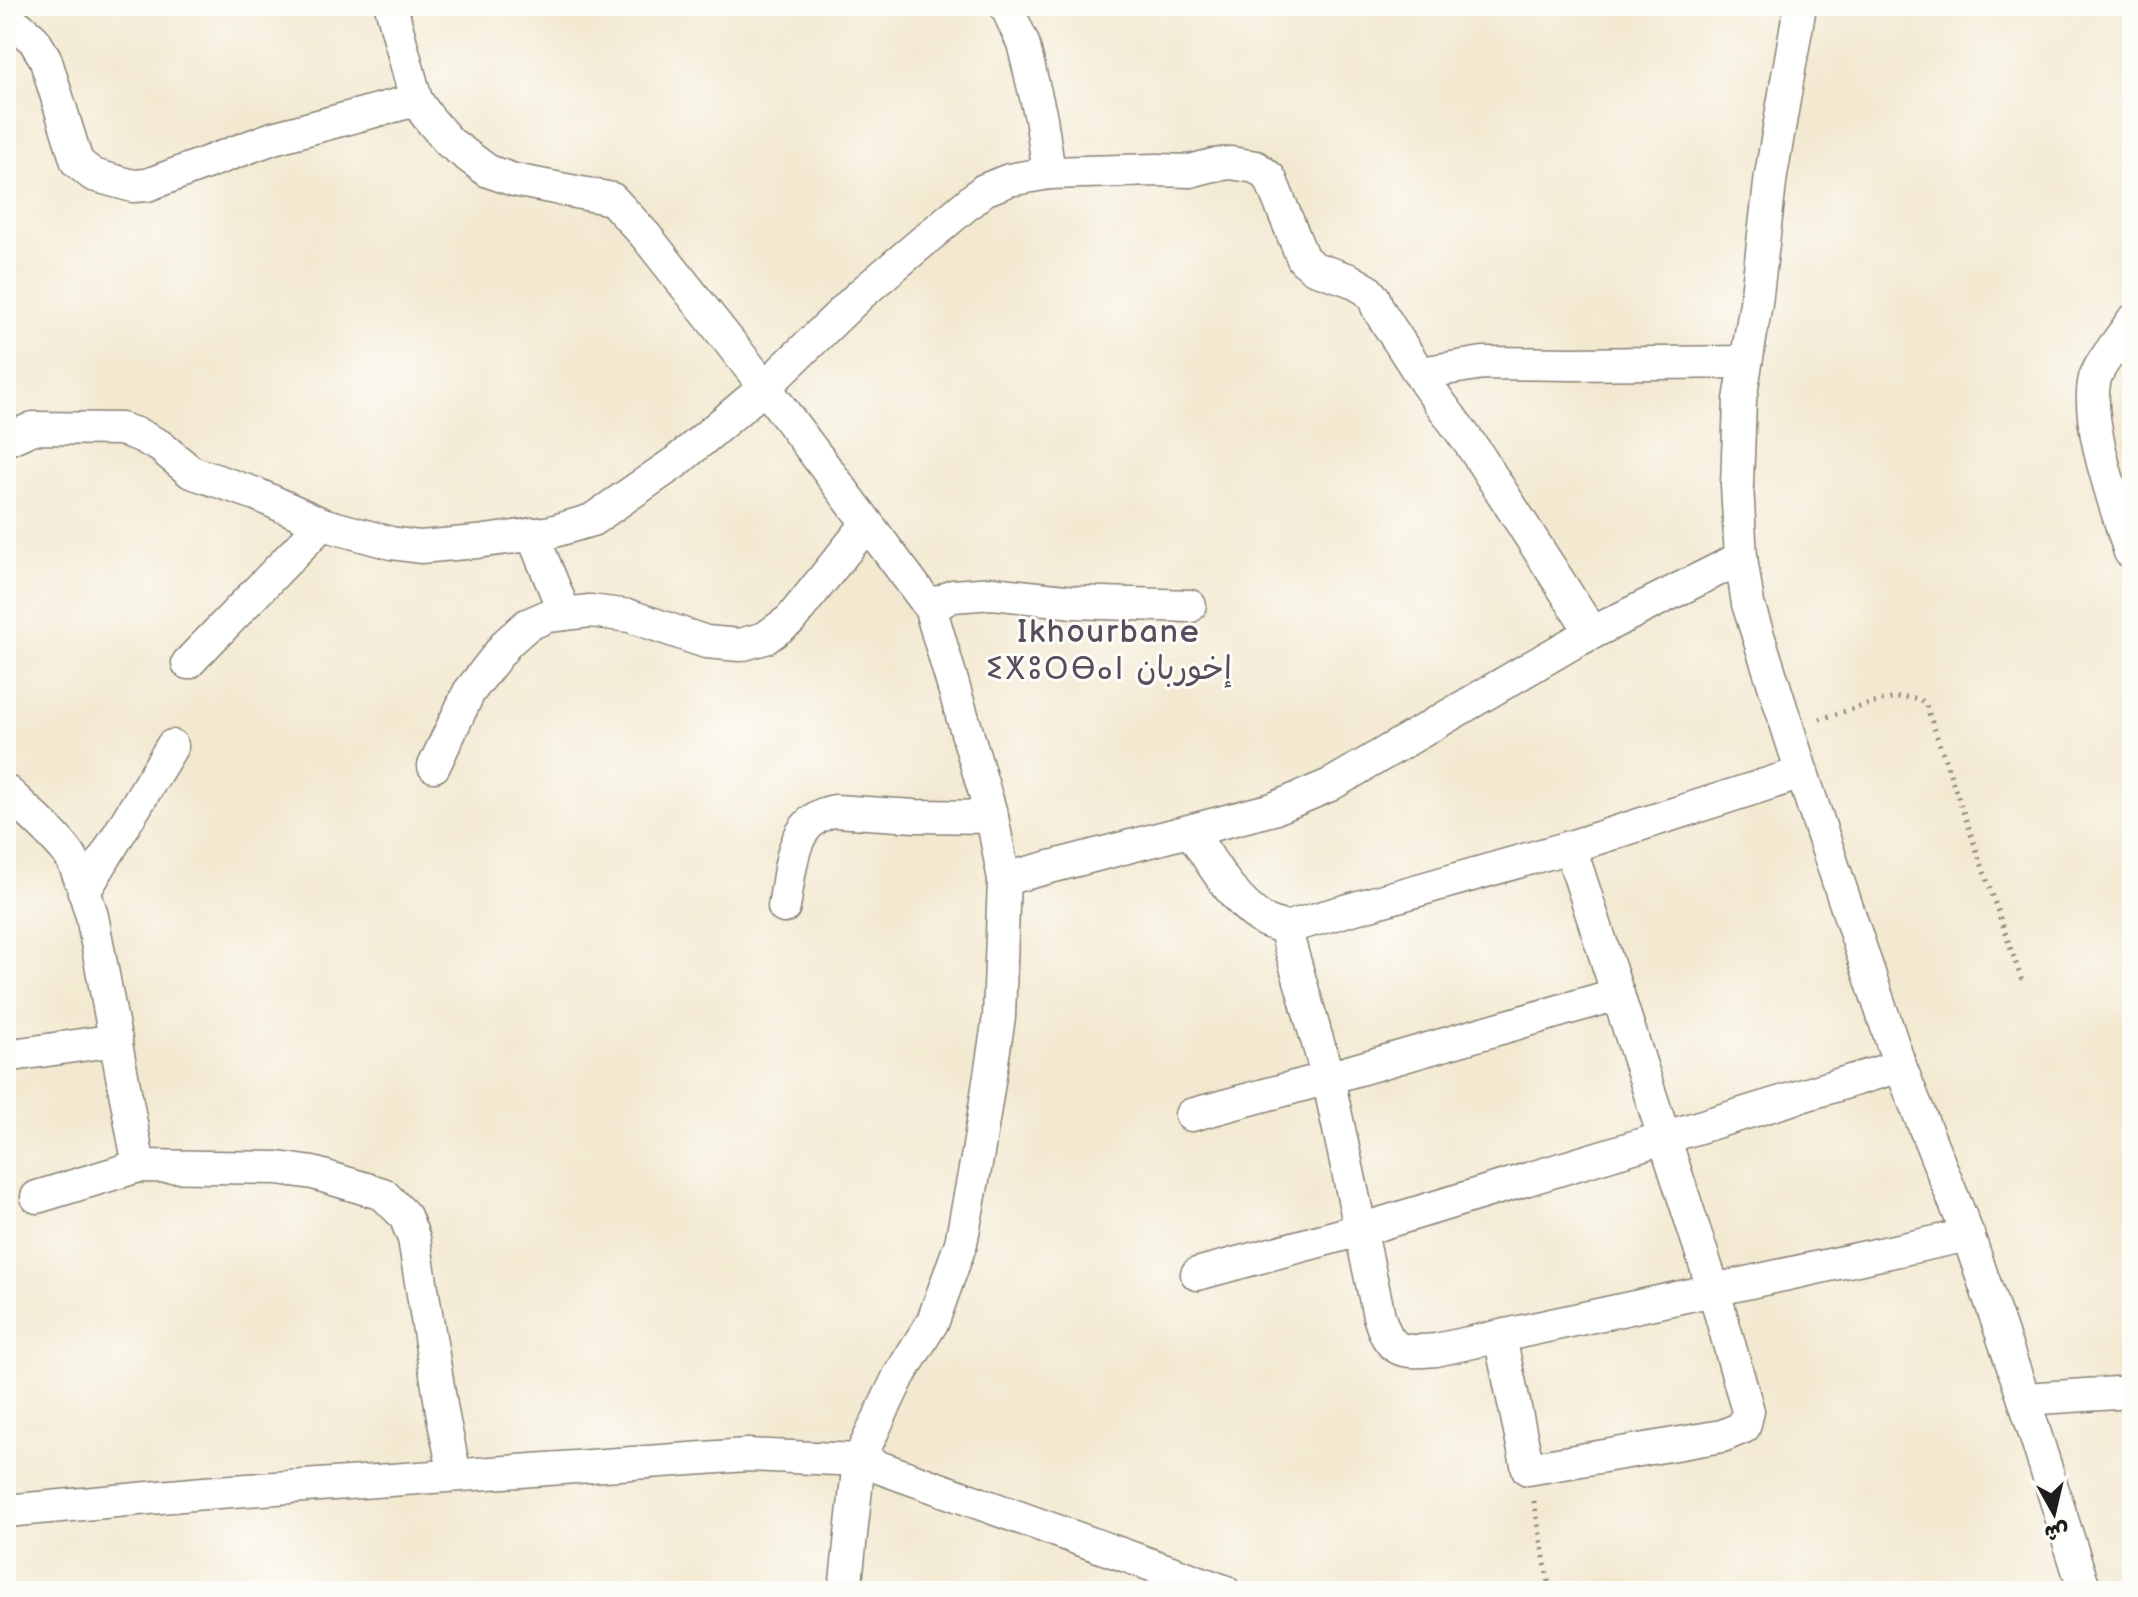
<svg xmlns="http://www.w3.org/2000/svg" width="2138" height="1597" viewBox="0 0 2138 1597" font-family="'Balsamiq Sans','Playpen Sans Arabic','Noto Sans Tifinagh',sans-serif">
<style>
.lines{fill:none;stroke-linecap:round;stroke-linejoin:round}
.street-casing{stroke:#888276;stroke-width:35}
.path{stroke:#888276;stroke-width:5;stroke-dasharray:2 6;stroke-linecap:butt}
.street{stroke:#fff;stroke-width:32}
.labels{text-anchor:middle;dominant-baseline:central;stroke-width:6;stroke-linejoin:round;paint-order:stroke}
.quarter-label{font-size:32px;letter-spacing:2px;fill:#564e5c;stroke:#fdfcf7}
</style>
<rect width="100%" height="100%" fill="#fdfcf7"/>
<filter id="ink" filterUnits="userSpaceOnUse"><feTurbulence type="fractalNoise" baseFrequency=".0125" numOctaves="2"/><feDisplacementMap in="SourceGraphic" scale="16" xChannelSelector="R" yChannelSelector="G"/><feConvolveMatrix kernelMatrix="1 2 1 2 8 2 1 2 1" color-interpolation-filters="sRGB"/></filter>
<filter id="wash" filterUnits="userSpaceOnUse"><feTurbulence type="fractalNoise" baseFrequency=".006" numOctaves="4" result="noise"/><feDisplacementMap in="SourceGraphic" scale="32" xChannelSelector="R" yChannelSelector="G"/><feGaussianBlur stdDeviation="1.8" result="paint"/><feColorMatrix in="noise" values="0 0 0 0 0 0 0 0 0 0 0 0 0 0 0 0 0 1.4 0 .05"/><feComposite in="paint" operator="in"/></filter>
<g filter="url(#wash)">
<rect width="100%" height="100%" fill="#f3e9d1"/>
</g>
<g filter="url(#ink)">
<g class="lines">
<defs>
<g id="street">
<polyline points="391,6 416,100 427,116 449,142 488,171 514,180 612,199 646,236 765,387 930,607 992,817 1004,879 999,1017 978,1153 961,1243 933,1321 899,1376 859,1460 845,1591"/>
<polyline points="1006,6 1023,43 1041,118 1049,173"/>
<polyline points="1800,6 1771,175 1756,303 1740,400 1737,485 1741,558 1748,604 1802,773 1900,1066 1968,1235 2024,1399 2080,1576 2086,1591"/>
<polyline points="6,25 18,26 34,40 45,58 77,162 93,175 133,186 147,185 273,138 416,100"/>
<polyline points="1420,373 1483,363 1571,364 1746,362"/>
<polyline points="6,440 33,428 121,429 139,435 160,446 191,472 256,494 322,524 391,543 420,547 477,542 551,532 592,520 676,462 765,387 861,294 984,190 1009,180 1049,173 1157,170 1190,171 1213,165 1231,163 1256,167 1270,178 1303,259 1314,268 1350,280 1367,290 1374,298 1378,309 1427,385 1476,452 1592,633"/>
<polyline points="532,534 565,614"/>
<path d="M2130,552C2117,509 2084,421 2095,378C2099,364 2123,336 2132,321"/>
<polyline points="930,607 953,596 993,593 1074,602 1190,606"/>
<polyline points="188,663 322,524"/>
<polyline points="434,766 469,692 507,643 527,625 548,616 590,611 630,616 706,642 740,645 765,638 790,620 867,524"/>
<path d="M6,791C23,807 64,842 73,861C81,878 86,897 92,916L139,1166"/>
<path d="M1191,831C1210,860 1232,900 1262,919C1269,923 1278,925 1285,928L1570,847L1802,773"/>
<polyline points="1004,879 1273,809 1330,785 1576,641 1741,558"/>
<polyline points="84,892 172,746"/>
<path d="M784,907C791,870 790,818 835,811L915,816L992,817"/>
<path d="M1285,928L1328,1078L1379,1316C1390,1353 1401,1353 1436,1350L1968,1235"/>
<polyline points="6,1056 116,1040"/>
<polyline points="1191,1115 1328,1078 1618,994"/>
<polyline points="37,1197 139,1166 278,1168 313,1173 383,1194 405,1216 414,1239 443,1417 455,1475"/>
<polyline points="1197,1274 1360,1230 1900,1066"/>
<polyline points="1500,1337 1528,1469 1722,1436 1744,1427 1748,1411 1714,1291 1570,847"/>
<polyline points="2024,1399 2132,1392"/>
<polyline points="6,1511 204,1493 747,1455 859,1460 1224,1591"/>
</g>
</defs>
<use href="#street" class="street-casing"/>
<g class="path">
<path d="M1820,719C1841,713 1897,693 1915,698C1921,699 1922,702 1926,705L2022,981"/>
<polyline points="1534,1501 1550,1591"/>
</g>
<use href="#street" class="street"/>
</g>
</g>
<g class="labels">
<g class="quarter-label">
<text x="1109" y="632">Ikhourbane<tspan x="1109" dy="37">ⵉⵅⵓⵔⴱⴰⵏ إخوربان</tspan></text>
</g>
</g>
<rect width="2138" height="1597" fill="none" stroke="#fdfcf7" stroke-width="32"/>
<g transform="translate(2054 1513) rotate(172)" stroke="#fdfcf7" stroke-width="6" paint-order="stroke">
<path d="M0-6L14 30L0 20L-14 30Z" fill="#1c1c1c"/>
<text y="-12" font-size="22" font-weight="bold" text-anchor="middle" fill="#1c1c1c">ش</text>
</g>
</svg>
